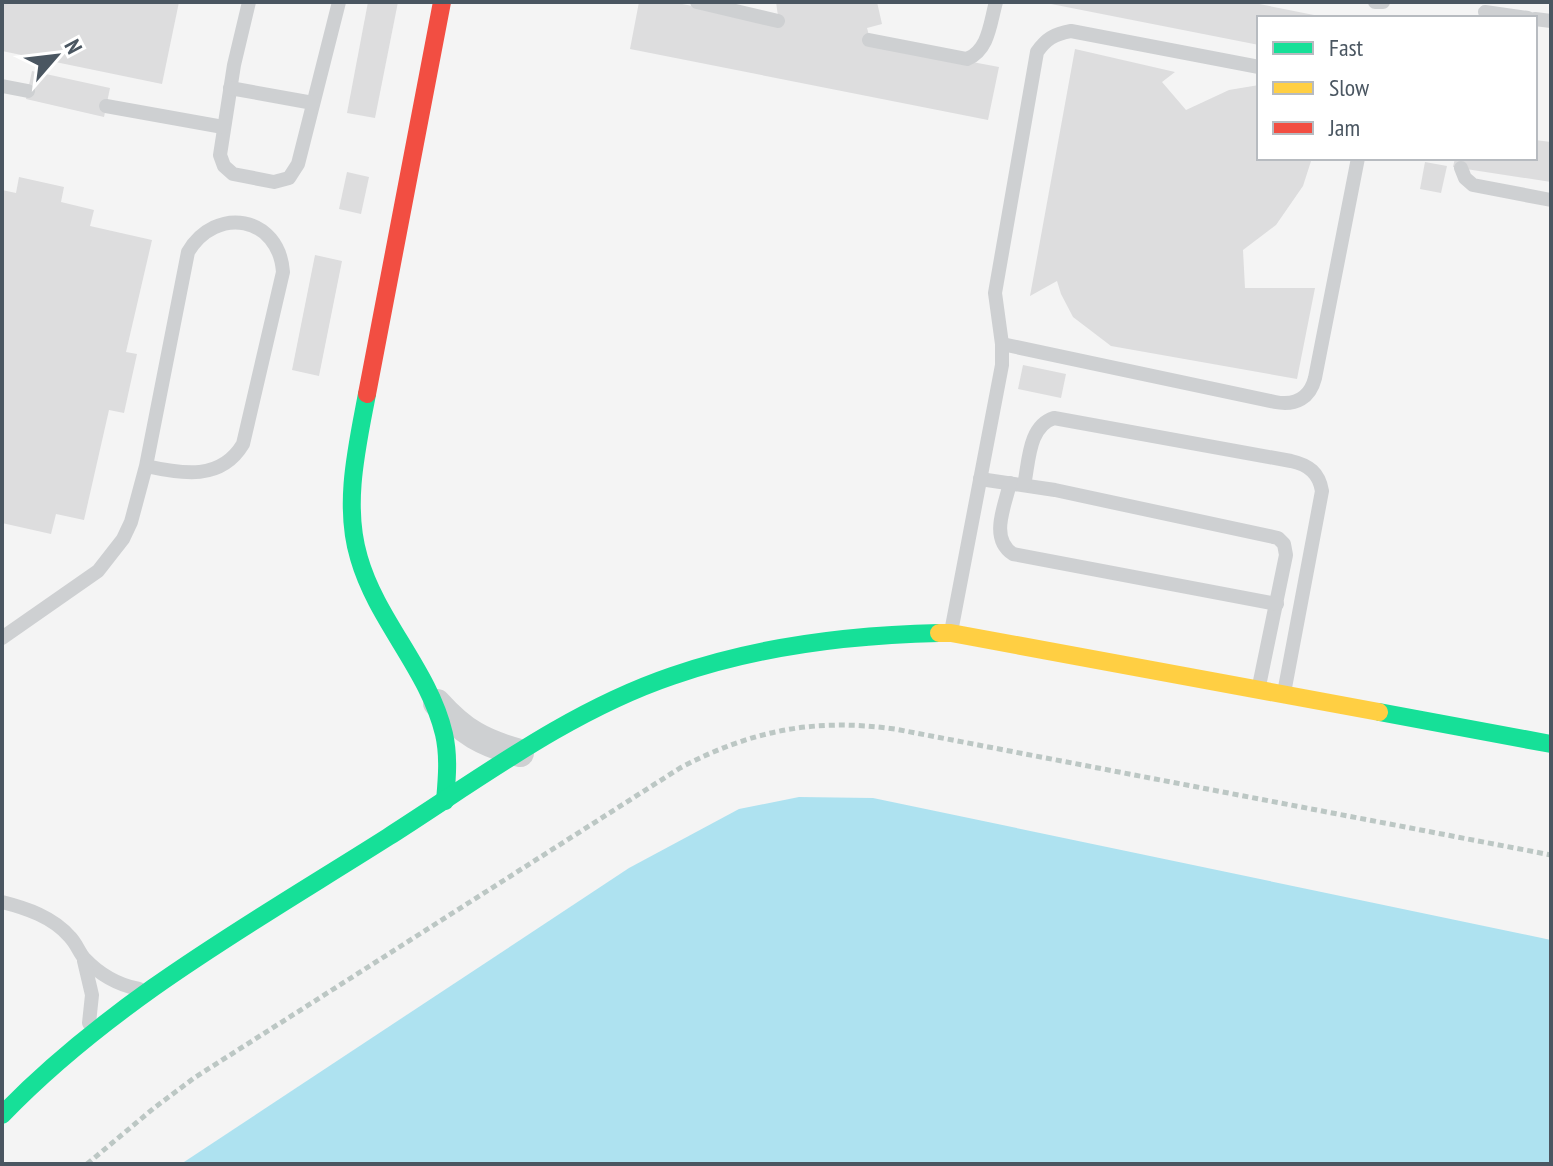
<svg xmlns="http://www.w3.org/2000/svg" width="1553" height="1166" viewBox="0 0 1553 1166" font-family="'PT Sans Narrow',sans-serif">
<style>
.water{fill:#aee2f0}
.building{fill:#ddddde}
.lines{fill:none;stroke-linecap:round;stroke-linejoin:round}
.path{stroke:#bcc7c4;stroke-width:5;stroke-dasharray:6 4;stroke-linecap:butt}
.lane{stroke:#ced0d2;stroke-width:14}
.street{stroke:#ced0d2;stroke-width:28}
.fast{stroke:#16e098;stroke-width:18}
.slow{stroke:#ffcf43;stroke-width:18}
.jam{stroke:#f24e42;stroke-width:18}
</style>
<rect width="100%" height="100%" fill="#f4f4f4"/>
<polygon class="water" points="799,797 873,798 1551,940 1551,1164 181,1164 629,868 739,809"/>
<g class="building">
<polygon points="2,2 179,2 162,84 2,51"/>
<polygon points="368,2 398,2 375,118 347,113"/>
<polygon points="639,2 672,2 779,23 776,2 877,2 882,24 867,28 871,43 999,67 988,120 630,49"/>
<polygon points="1041,2 1249,2 1324,17 1259,18 1259,45"/>
<polygon points="1075,49 1175,72 1162,82 1186,110 1229,90 1259,85 1259,158 1312,158 1303,186 1276,225 1243,250 1245,288 1315,288 1297,379 1111,346 1073,317 1061,294 1057,281 1030,296"/>
<polygon points="32,71 110,88 104,117 26,99"/>
<polygon points="1535,140 1551,142 1551,182 1453,167 1455,158 1535,158"/>
<polygon points="1425,162 1447,166 1441,193 1420,189"/>
<polygon points="347,172 369,177 361,214 339,209"/>
<polygon points="19,177 64,187 61,202 94,210 90,226 152,240 126,352 137,354 124,413 109,410 84,520 56,514 51,534 2,523 2,190 16,193"/>
<polygon points="315,255 342,261 319,376 292,370"/>
<polygon points="1023,365 1066,374 1061,398 1018,389"/>
</g>
<g class="lines">
<path class="path" d="M87,1164L154,1108L194,1078L680,768C752,730 815,718 895,729L1551,855"/>
<g class="lane">
<polyline points="249,2 234,65 220,155 224,166 233,174 274,182 289,178 298,164 339,2"/>
<polyline points="697,2 778,21"/>
<polyline points="1375,2 1383,2"/>
<polyline points="1485,12 1528,18"/>
<polyline points="1535,19 1551,21"/>
<path d="M869,40L967,59C989,50 990,23 996,2"/>
<polyline points="2,86 28,91"/>
<polyline points="230,88 313,103"/>
<polyline points="106,106 223,127"/>
<polyline points="1461,168 1465,178 1473,185 1551,200"/>
<path d="M1002,344L1275,402C1296,406 1310,398 1315,378L1358,158"/>
<polyline points="980,479 1055,490 1278,538 1284,544 1286,555 1259,686"/>
<path d="M1010,483C1005,506 989,538 1013,554L1277,604"/>
<path d="M1024,485C1029,463 1028,426 1054,418L1291,461C1309,465 1319,473 1322,491L1284,693"/>
<path d="M951,632L1002,365V344L995,293L1037,52C1046,39 1054,34 1071,31L1259,67"/>
<path d="M2,638L98,571L123,539L131,522L146,466L188,252C216,205 279,216 283,272L243,444C221,481 182,474 146,466"/>
<path d="M2,902C26,908 53,917 70,937C76,943 79,952 84,958C99,974 118,985 139,989"/>
<polyline points="84,961 92,995 89,1023"/>
</g>
<path class="street" d="M437,703C463,732 483,743 520,753"/>
<g class="fast">
<path d="M367,394C357,447 343,505 359,558C377,621 429,670 444,734C449,756 447,778 445,801"/>
<polyline points="1379,712 1551,744"/>
<path d="M2,1115C113,1000 254,922 388,837C479,779 569,711 672,676C758,646 848,635 939,633"/>
</g>
<polyline class="slow" points="939,633 951,633 1379,712"/>
<polyline class="jam" points="367,394 442,2"/>
</g>
<rect width="1553" height="1166" fill="none" stroke="#4a5661" stroke-width="8"/>
<rect x="1257" y="16" width="280" height="144" fill="#ffffff" stroke="#b7bbc0" stroke-width="2"/>
<rect x="1273" y="42" width="40" height="12" fill="#16e098" stroke="#b7bbc0" stroke-width="2"/>
<text x="1329" y="56" font-size="24" fill="#4a5661">Fast</text>
<rect x="1273" y="82" width="40" height="12" fill="#ffcf43" stroke="#b7bbc0" stroke-width="2"/>
<text x="1329" y="96" font-size="24" fill="#4a5661">Slow</text>
<rect x="1273" y="122" width="40" height="12" fill="#f24e42" stroke="#b7bbc0" stroke-width="2"/>
<text x="1329" y="136" font-size="24" fill="#4a5661">Jam</text>
<g transform="translate(56 56) rotate(62)" stroke="#ffffff" stroke-width="6" paint-order="stroke">
<path d="M0-6L14 30L0 20L-14 30Z" fill="#4a5661"/>
<text y="-12" font-size="22" font-weight="bold" text-anchor="middle" fill="#4a5661">N</text>
</g>
</svg>
